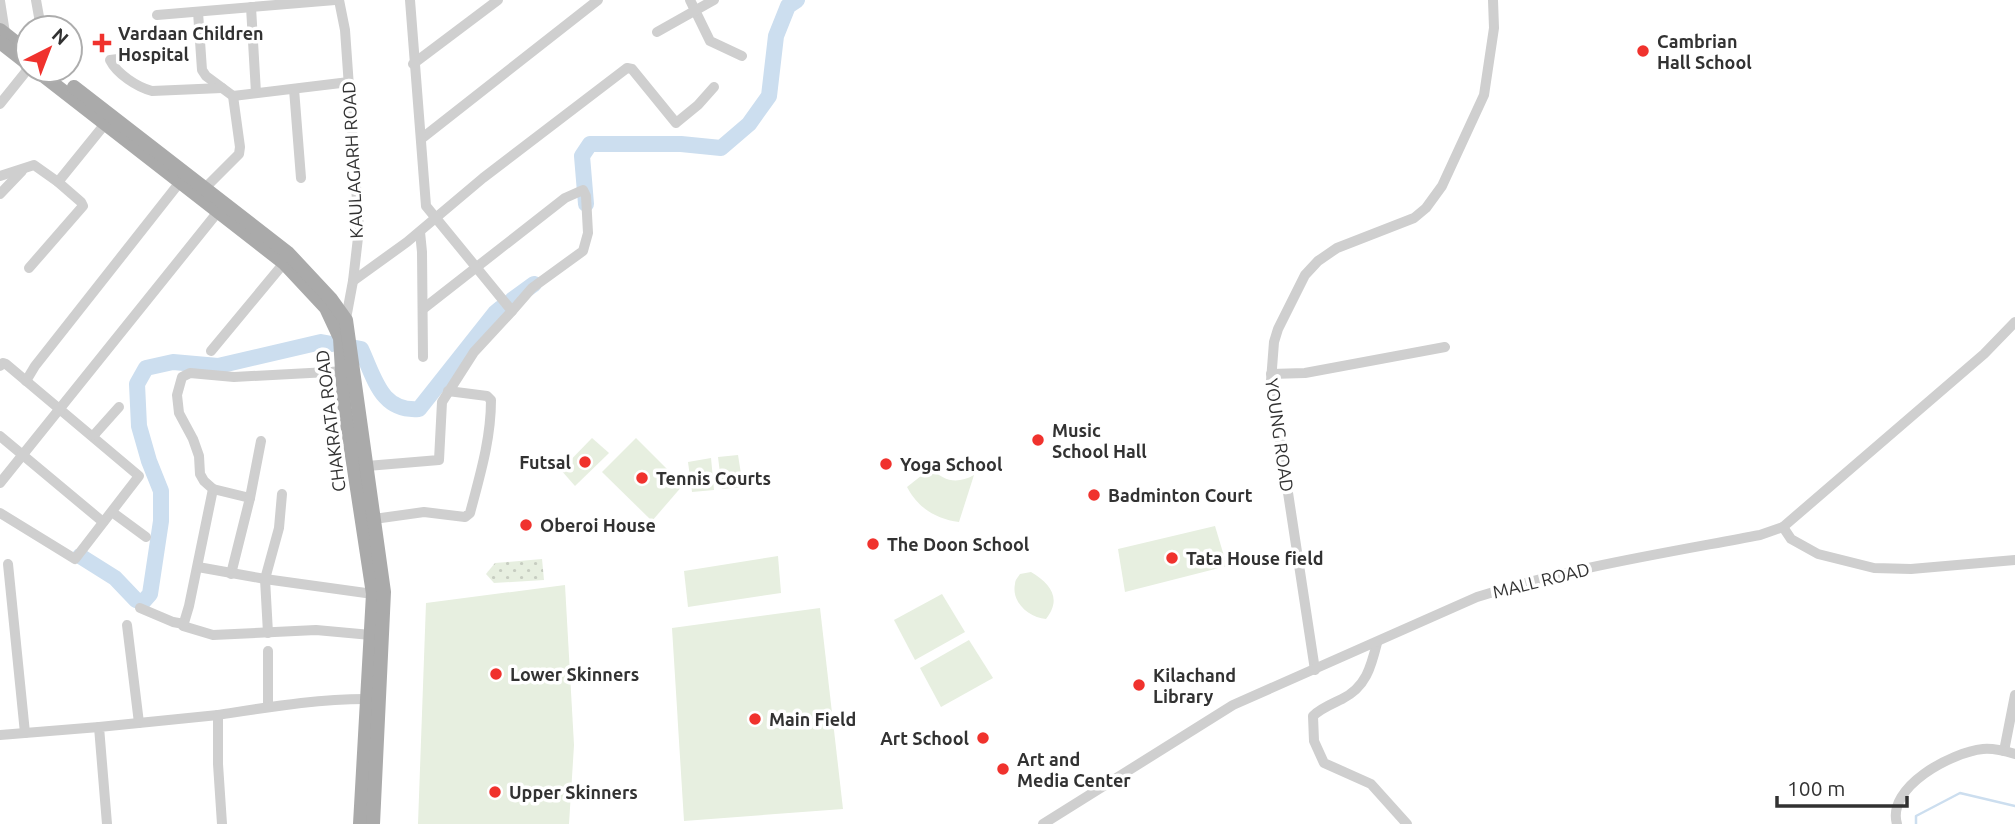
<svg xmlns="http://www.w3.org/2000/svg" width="2015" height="824" viewBox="0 0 2015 824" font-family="Ubuntu,sans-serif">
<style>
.green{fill:#e7efe0}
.park{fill:url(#park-dots)}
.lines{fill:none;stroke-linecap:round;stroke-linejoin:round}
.stream{stroke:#ccdeef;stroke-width:2.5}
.river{stroke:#ccdeef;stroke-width:16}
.minor{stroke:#cfcfcf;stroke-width:10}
.major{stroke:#aaa;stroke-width:14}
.poi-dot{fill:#f0322d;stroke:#fff;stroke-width:2.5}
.labels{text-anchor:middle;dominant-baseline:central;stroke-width:7;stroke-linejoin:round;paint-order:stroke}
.poi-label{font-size:18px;font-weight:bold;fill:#323232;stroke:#fff;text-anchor:start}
.street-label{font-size:18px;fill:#323232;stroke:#fff}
</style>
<defs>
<pattern id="park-dots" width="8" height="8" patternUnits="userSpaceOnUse" patternTransform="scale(1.75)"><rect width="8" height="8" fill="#e7efe0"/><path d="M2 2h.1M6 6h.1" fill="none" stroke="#c7cdc1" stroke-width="1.8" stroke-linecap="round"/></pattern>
</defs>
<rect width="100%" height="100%" fill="#fff"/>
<g class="green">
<polygon points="592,438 609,453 575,486 561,470"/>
<polygon points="636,438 683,485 652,521 602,472"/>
<polygon points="738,455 743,487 722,489 718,457"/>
<polygon points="711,458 714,490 692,492 688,462"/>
<path d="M931,468C944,482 958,484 974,475L959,522C936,519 918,508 907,487Z"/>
<polygon points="1215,526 1227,566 1125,592 1118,549"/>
<polygon points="778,556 781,593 688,607 684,571"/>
<path d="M1031,572C1051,584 1062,599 1046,619C1030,618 1011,603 1015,584C1015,580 1018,577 1020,574Z"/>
<polygon points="565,585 574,745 569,824 418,824 426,603"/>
<polygon points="942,594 965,632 915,660 894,620"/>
<polygon points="820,608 843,809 684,821 672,628"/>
<polygon points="969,640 993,678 941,707 920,668"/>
</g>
<polygon class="park" points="542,559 544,580 494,583 486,574 495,563"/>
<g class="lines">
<polyline class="stream" points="1916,824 1916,816 1960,793 2015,806"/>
<g class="river">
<polyline points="586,204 582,156 590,144 681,144 721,148 749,124 769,96 776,36 788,6 797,0"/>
<polyline points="512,300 534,284"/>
<path d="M356,348L361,349C375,379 381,412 419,409L495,313L501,308"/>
<polyline points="80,556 115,578 136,600 143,602 150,594 161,521 161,491 149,461 139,426 137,384 146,368 173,362 218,366 321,342 332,344"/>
</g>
<g class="minor">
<polyline points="36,0 41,28"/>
<polyline points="339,0 345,30 359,229 353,281 345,324"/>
<polyline points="690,0 710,41 742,56"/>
<polyline points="0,1 5,33"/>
<polyline points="251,7 256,93"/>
<polyline points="198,12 202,70 206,76 233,96 240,147 239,154 205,188"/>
<polyline points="157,15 335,0"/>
<polyline points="657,32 714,0"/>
<path d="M142,56L110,60C117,74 137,87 152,91L222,88"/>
<polyline points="413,64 498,0"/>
<polyline points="294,89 301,178"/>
<polyline points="233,96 349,82"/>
<polyline points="0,104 28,69"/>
<polyline points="421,139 598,0"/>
<polyline points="0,176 34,165 58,182 105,124"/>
<polyline points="0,194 22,171"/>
<polyline points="420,232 422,252 423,357"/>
<polyline points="29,268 83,206 81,202 58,182"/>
<polyline points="353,281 407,242 483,178 627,68 632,69 676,123 698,105 714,87"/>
<polyline points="423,309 565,198 583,190 586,196 588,233 583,251 532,288 512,311"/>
<polyline points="211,351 284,263"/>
<polyline points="0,366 3,363 6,364 139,476 75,559 0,513"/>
<polyline points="347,371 234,377 190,373 182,377 177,395 179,413 193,439 199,456 200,474 204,481 213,489 189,606 183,626 213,635 316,630 371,635"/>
<polyline points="1271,374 1305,373 1445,347"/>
<polyline points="26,381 35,366 180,182"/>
<polyline points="94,435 119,407"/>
<polyline points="0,436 103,522"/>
<polyline points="367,466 439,460 442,402 474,352 512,311 426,206 410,0"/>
<polyline points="0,483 221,208"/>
<polyline points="213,489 250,498 231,574"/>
<polyline points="250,498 261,441"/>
<polyline points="112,512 146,537"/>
<path d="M374,519L424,512L465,517L470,513C480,475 491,439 491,400L487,396L448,391"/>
<polyline points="1783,527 1791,539 1818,554 1874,568 1911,569 2015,560"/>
<polyline points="8,564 25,733"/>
<polyline points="198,567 265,579 373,594"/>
<polyline points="140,608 173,622 184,624"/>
<polyline points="127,625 139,723"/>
<polyline points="268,633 265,579 279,528 282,494"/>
<path d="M1377,643C1371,667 1366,687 1342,699C1332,704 1321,708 1313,716L1314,741L1324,763L1371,784L1407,824"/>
<polyline points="1315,670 1271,381 1274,342 1278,329 1305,275 1318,261 1337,248 1414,218 1426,208 1442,186 1484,95 1494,28 1493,0"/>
<polyline points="268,707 268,651"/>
<polyline points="0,735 99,727"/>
<polyline points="2004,751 2015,695"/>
<polyline points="107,824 99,727 218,715"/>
<path d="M222,824L218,764V715C269,707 321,698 373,699"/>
<path d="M1043,824L1233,705L1477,597C1569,568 1665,553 1760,535L1783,527L1984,354L2015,322"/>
<path d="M1897,824C1886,787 1952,752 1983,749C1993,748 2005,751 2015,754"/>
</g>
<g class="major">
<polyline points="0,30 28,52"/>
<polyline points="0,42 28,64"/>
<polyline points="36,70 284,263 326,308 340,338 344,403 373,594 360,824"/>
<polyline points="74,87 288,253 331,299 346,320 384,592 373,824"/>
</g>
</g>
<g class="poi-dot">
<path d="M98.5 32.5h7v7h7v7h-7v7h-7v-7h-7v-7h7z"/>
<circle cx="1643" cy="51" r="7"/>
<circle cx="1038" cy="440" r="7"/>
<circle cx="585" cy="462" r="7"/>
<circle cx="886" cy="464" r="7"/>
<circle cx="642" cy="478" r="7"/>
<circle cx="1094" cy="495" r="7"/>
<circle cx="526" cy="525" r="7"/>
<circle cx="873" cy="544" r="7"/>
<circle cx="1172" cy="558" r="7"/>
<circle cx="496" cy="674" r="7"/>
<circle cx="1139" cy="685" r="7"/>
<circle cx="755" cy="719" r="7"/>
<circle cx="983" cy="738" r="7"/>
<circle cx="1003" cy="769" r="7"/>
<circle cx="495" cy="792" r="7"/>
</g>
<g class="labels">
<g class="poi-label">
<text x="118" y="33">Vardaan Children<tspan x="118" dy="21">Hospital</tspan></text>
<text x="1657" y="41">Cambrian<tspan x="1657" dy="21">Hall School</tspan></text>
<text x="1052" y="430">Music<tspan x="1052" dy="21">School Hall</tspan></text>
<text x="571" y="462" text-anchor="end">Futsal</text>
<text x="900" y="464">Yoga School</text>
<text x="656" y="478">Tennis Courts</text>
<text x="1108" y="495">Badminton Court</text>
<text x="540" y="525">Oberoi House</text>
<text x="887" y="544">The Doon School</text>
<text x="1186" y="558">Tata House field</text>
<text x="510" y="674">Lower Skinners</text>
<text x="1153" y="675">Kilachand<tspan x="1153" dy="21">Library</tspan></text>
<text x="769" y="719">Main Field</text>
<text x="969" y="738" text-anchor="end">Art School</text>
<text x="1017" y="759">Art and<tspan x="1017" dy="21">Media Center</tspan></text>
<text x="509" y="792">Upper Skinners</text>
</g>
<g class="street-label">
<text transform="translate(352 160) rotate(-93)">KAULAGARH ROAD</text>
<text transform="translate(330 421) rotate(-97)">CHAKRATA ROAD</text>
<text transform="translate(1280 435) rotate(82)">YOUNG ROAD</text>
<text transform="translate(1541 580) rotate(-14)">MALL ROAD</text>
</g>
</g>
<g transform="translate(49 49) rotate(42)"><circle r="33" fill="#ffffff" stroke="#adadad" stroke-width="2"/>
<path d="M0-5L12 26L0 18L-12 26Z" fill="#f0322d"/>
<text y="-10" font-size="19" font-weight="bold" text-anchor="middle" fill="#323232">N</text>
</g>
<path d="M1777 796v10h130v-10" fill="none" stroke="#323232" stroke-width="3.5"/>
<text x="1787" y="796" font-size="21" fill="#323232" stroke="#ffffff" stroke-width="5" paint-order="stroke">100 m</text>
</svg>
